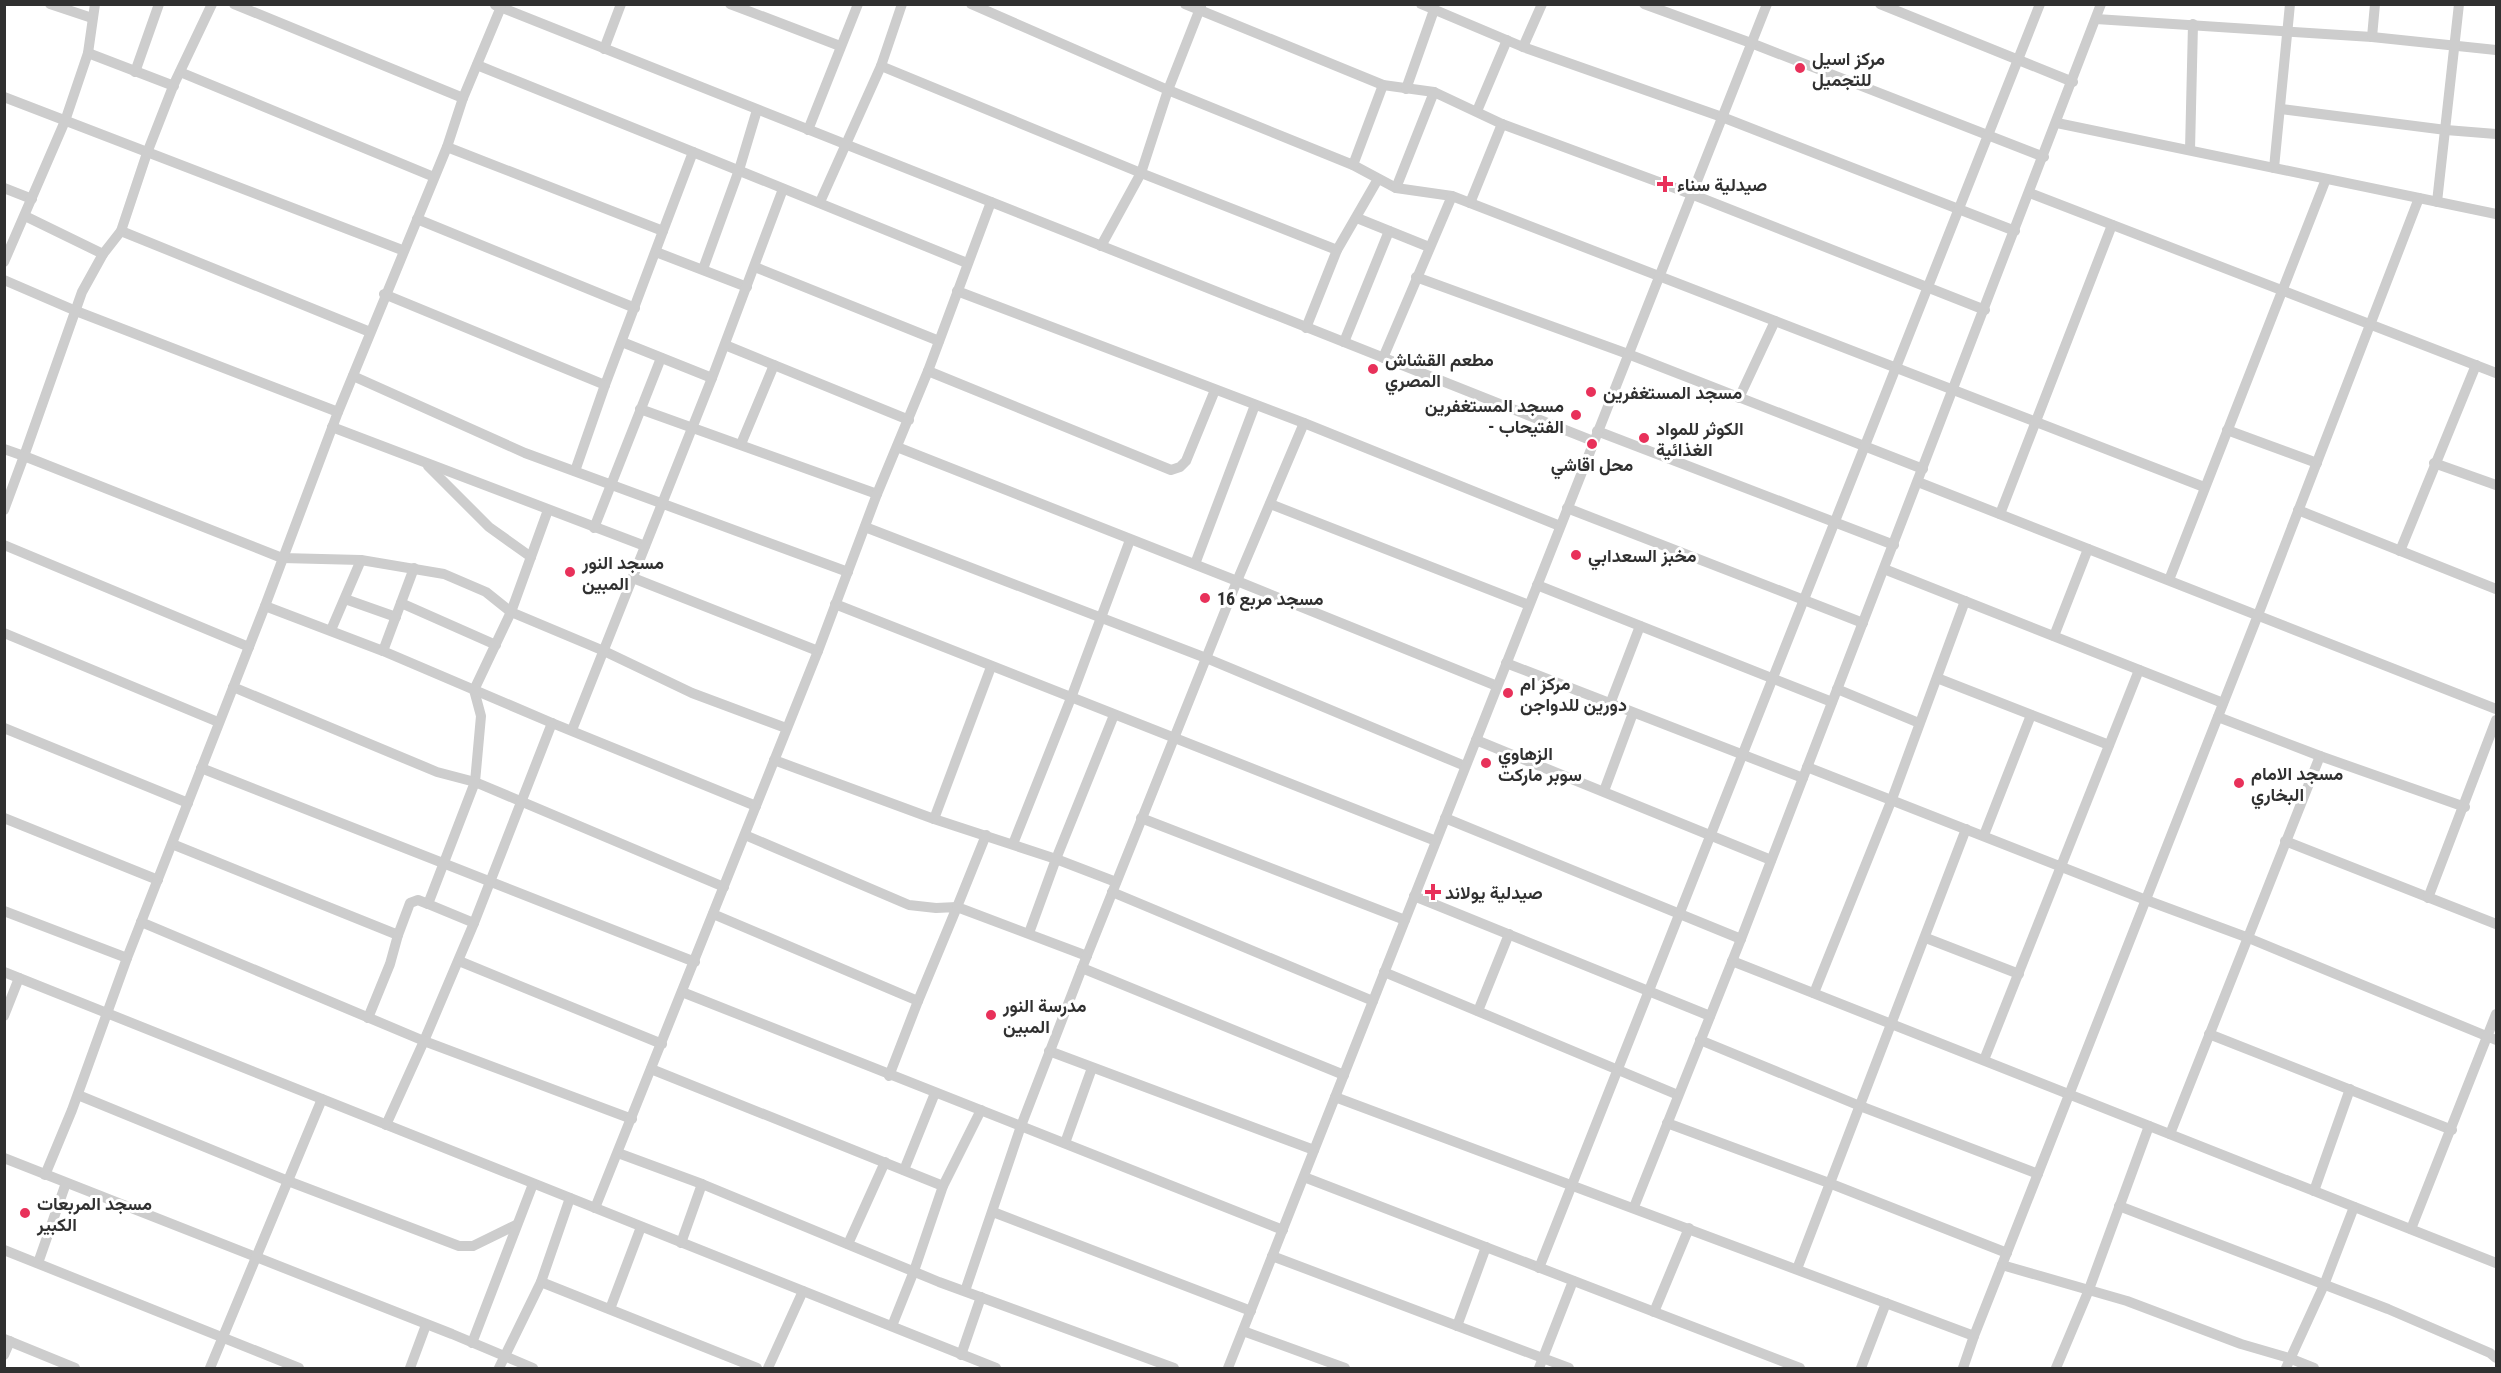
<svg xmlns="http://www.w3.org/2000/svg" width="2501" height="1373" viewBox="0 0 2501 1373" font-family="'Roboto Condensed',Vazirmatn,sans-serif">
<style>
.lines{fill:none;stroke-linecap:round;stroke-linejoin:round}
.minor{stroke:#cdcdcd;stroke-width:10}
.poi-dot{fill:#e8315a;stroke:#fff;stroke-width:2}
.labels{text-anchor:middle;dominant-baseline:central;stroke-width:6;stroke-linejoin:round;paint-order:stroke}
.poi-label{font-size:18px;font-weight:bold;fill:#303030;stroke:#fff;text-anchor:start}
</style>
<rect width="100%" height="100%" fill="#fff"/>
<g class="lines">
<g class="minor">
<polyline points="50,4 92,18"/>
<polyline points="234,4 463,98"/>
<polyline points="730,4 840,46"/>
<polyline points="971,4 1168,90 1353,165 1396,188 1452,196 2204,487"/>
<polyline points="1185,4 1383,85 1434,92 1502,124 1691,194 1985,310"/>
<polyline points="1421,4 1523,47 1722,117 2015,231"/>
<polyline points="1644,4 1751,43 2044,157"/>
<polyline points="1880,4 2073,82"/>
<polyline points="495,5 1593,441"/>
<polyline points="2096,19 2372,37 2496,50"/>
<polyline points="2372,37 2375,4"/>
<polyline points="1523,47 1542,4"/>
<polyline points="604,49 621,4"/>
<polyline points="88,53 174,86"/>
<polyline points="881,66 1141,173 1337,250"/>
<polyline points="135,72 159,4"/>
<polyline points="180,72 434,177"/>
<polyline points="1406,89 1434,10"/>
<polyline points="4,97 402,250"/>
<polyline points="2281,109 2446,130 2496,134"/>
<polyline points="1477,111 1507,40"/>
<polyline points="2057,123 2496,214"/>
<polyline points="808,130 858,4"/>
<polyline points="447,147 663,231 693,152 477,65"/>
<polyline points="2190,150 2193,24"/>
<polyline points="693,152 967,263"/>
<polyline points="1353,165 1383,85"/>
<polyline points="2274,168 2290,4"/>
<polyline points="4,188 32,199"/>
<polyline points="1396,188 1434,92"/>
<polyline points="2030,193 2496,373"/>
<polyline points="820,202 881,66 902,4"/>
<polyline points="2437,202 2459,4"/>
<polyline points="1470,203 1502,124"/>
<polyline points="25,216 103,254"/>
<polyline points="1357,218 1429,247"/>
<polyline points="417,219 635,308"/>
<polyline points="121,231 370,332"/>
<polyline points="1101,246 1141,173 1168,90 1201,6"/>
<polyline points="656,252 747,287"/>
<polyline points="4,262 65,121 88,53 95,4"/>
<polyline points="755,267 939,341"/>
<polyline points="703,269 739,170 757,110"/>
<polyline points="1416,277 1628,354 1923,469"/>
<polyline points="4,280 76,311 338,412"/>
<polyline points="957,291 1304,423 1560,526"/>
<polyline points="384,294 605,385 663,231"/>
<polyline points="1306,328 1337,250 1378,179"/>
<polyline points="622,342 712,378"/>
<polyline points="1344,342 1389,231"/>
<polyline points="725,345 909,420"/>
<polyline points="1383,358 1452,196"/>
<polyline points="928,371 1171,470 1180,467 1186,461 1215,390"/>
<polyline points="353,376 525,453 848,572"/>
<polyline points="1739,398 1775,321"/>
<polyline points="640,409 877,494"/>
<polyline points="332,427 645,546"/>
<polyline points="2227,430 2317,463"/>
<polyline points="1597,431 1894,545"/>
<polyline points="741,444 774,365"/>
<polyline points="897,447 1237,581 1497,686"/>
<polyline points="4,449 24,456 82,292 103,254 121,231 147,153 174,84 212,4"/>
<polyline points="2434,463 2496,485"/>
<polyline points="428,466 489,527 531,557"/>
<polyline points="575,471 605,385"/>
<polyline points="1918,482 2496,709"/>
<polyline points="1270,504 1529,605"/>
<polyline points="1567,508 1863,623"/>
<polyline points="4,510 24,456 282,558 361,560 444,574 486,592 511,612 604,651 692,693 786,728"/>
<polyline points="548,510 511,612 474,690 481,716 475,782 724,887"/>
<polyline points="2298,510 2496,589"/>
<polyline points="2000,514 2112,225"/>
<polyline points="865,527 1206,658 1465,766"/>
<polyline points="594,528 661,358"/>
<polyline points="4,545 249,647"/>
<polyline points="2400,551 2476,365"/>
<polyline points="1195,564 1255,405"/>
<polyline points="1884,569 2223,703"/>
<polyline points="633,578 818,651"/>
<polyline points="2169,580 2326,179"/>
<polyline points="1537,585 1832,702"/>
<polyline points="345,599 396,617"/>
<polyline points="401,603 496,645"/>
<polyline points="835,604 1436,841"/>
<polyline points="265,606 383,651 552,723 756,806"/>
<polyline points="331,630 361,560"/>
<polyline points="4,633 218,722"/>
<polyline points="2054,636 2088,549"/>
<polyline points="383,651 414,568"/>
<polyline points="1506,663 1803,778"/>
<polyline points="1937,678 2109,745"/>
<polyline points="1837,689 1919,723"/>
<polyline points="1610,704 1640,626"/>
<polyline points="2218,717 2320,756 2465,807"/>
<polyline points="4,728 188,803"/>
<polyline points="572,730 712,378 783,189"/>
<polyline points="1476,740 1771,860"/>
<polyline points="774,760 934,819 1056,859 1116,882"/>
<polyline points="1807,767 2146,900 2246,937 2496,1040"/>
<polyline points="201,768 695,962"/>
<polyline points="1604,791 1633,713"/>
<polyline points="4,818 158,880"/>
<polyline points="1141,818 1405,920"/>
<polyline points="1445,818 1741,939"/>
<polyline points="934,819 991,667"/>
<polyline points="745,835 909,905 936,908 957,907 918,1001"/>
<polyline points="986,835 957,907 1087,956"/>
<polyline points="1984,835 2031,715"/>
<polyline points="2285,841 2496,924"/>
<polyline points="172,844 398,935 390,964 368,1018"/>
<polyline points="1013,844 1071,698 1130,540"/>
<polyline points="1112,892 1373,1001"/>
<polyline points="1414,896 1710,1016"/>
<polyline points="2428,898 2496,720"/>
<polyline points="4,911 127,958"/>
<polyline points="713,914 918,1001 889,1076"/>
<polyline points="141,922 424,1041 474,923 428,904 475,782 437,772 233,687"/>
<polyline points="474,923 552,723"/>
<polyline points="1029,933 1056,859 1114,715"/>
<polyline points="398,935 410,903 418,900 428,904"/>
<polyline points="1926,938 2019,974"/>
<polyline points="459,961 662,1044"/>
<polyline points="1732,961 2496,1263"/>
<polyline points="1082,968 1237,581 1304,423"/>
<polyline points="4,972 996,1368"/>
<polyline points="1384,972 1678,1095"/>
<path d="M682,992C882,1073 1083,1150 1283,1230"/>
<polyline points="1814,993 1892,799 1965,601"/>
<polyline points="1478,1011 1509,934"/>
<polyline points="4,1016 19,978"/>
<polyline points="2209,1034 2452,1130"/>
<polyline points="1700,1040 1860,1106 2038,1174"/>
<polyline points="1049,1051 1314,1150"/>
<polyline points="1984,1060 2139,670"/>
<polyline points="651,1069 943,1186"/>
<polyline points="78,1095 288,1181 459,1246 473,1246 516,1225"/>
<polyline points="1335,1097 1974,1336"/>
<polyline points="1667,1123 1829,1183 2007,1253"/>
<polyline points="386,1125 424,1041 632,1119"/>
<polyline points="2170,1134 2320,756"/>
<polyline points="1065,1143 1092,1068"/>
<polyline points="618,1153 702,1184 939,1282 1174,1368"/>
<polyline points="4,1158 452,1334 533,1368"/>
<polyline points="904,1170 935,1093"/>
<polyline points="45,1175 72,1110 127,958 265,606 338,412 447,147 463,98 501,7"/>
<polyline points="1304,1177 1800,1368"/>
<polyline points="2314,1191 2350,1089"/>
<polyline points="2119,1206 2388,1309 2490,1353 2496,1358"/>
<polyline points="1634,1207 1741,939 2101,4"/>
<polyline points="595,1208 818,651 877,494 928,371 991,202"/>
<polyline points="993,1212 1251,1311"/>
<polyline points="2411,1229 2496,1014"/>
<polyline points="681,1243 702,1184"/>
<polyline points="848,1244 885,1162"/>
<polyline points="4,1250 299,1368"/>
<polyline points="1272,1256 1569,1368"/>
<polyline points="38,1263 66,1183"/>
<polyline points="2002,1265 2127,1301 2241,1344 2289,1358 2314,1368"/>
<polyline points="1539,1268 2040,4"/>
<polyline points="1797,1269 1966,829"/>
<polyline points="541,1282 757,1368"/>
<polyline points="965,1291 1021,1126 1082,968 1344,1075"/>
<polyline points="610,1309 641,1227"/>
<polyline points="1654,1312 1689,1228"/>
<polyline points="892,1326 914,1271 943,1186 981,1110"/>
<polyline points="1457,1326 1486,1247"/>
<polyline points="1243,1331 1345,1368"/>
<polyline points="4,1339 75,1368"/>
<polyline points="472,1343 533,1184"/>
<polyline points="4,1355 10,1341"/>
<polyline points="961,1355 981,1297"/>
<polyline points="210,1368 322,1099"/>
<polyline points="410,1368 426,1325"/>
<polyline points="499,1368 541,1282 570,1198"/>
<polyline points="768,1368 803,1291"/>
<polyline points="1228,1368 1767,4"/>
<polyline points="1539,1368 1573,1281"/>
<polyline points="1861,1368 1886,1303"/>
<polyline points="1963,1368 1974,1336 2258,615 2419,198"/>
<polyline points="2056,1368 2088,1292 2149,1126"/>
<polyline points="2286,1368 2324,1285 2354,1207"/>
</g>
</g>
<g class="poi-dot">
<circle cx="1800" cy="68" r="6"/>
<path d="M1662 175h6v6h6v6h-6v6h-6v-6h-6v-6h6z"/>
<circle cx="1373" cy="369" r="6"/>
<circle cx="1591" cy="392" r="6"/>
<circle cx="1576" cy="415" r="6"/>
<circle cx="1644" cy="438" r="6"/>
<circle cx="1592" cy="444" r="6"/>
<circle cx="1576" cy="555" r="6"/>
<circle cx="570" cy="572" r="6"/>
<circle cx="1205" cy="598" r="6"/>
<circle cx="1508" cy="693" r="6"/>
<circle cx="1486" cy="763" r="6"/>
<circle cx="2239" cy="783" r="6"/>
<path d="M1430 883h6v6h6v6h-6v6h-6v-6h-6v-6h6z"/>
<circle cx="991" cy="1015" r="6"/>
<circle cx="25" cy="1213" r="6"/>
</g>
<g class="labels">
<g class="poi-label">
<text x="1812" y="58">مركز اسيل<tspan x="1812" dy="21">للتجميل</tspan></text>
<text x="1677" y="184">صيدلية سناء</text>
<text x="1385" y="359">مطعم القشاش<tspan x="1385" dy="21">المصري</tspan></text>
<text x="1603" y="392">مسجد المستغفرين</text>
<text x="1564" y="405" text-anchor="end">مسجد المستغفرين<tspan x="1564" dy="21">- الفتيحاب</tspan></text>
<text x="1656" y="428">الكوثر للمواد<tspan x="1656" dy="21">الغذائية</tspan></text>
<text x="1592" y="464" text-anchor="middle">محل اقاشي</text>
<text x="1588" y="555">مخبز السعدابي</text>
<text x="582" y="562">مسجد النور<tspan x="582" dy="21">المبين</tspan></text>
<text x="1217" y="598">مسجد مربع 16</text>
<text x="1520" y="683">مركز ام<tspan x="1520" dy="21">دورين للدواجن</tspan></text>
<text x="1498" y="753">الزهاوي<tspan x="1498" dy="21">سوبر ماركت</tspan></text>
<text x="2251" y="773">مسجد الامام<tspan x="2251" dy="21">البخاري</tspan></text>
<text x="1445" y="892">صيدلية يولاند</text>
<text x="1003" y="1005">مدرسة النور<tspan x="1003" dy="21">المبين</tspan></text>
<text x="37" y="1203">مسجد المربعات<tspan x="37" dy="21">الكبير</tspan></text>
</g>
</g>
<rect width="2501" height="1373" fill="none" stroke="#303030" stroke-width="12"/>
</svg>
